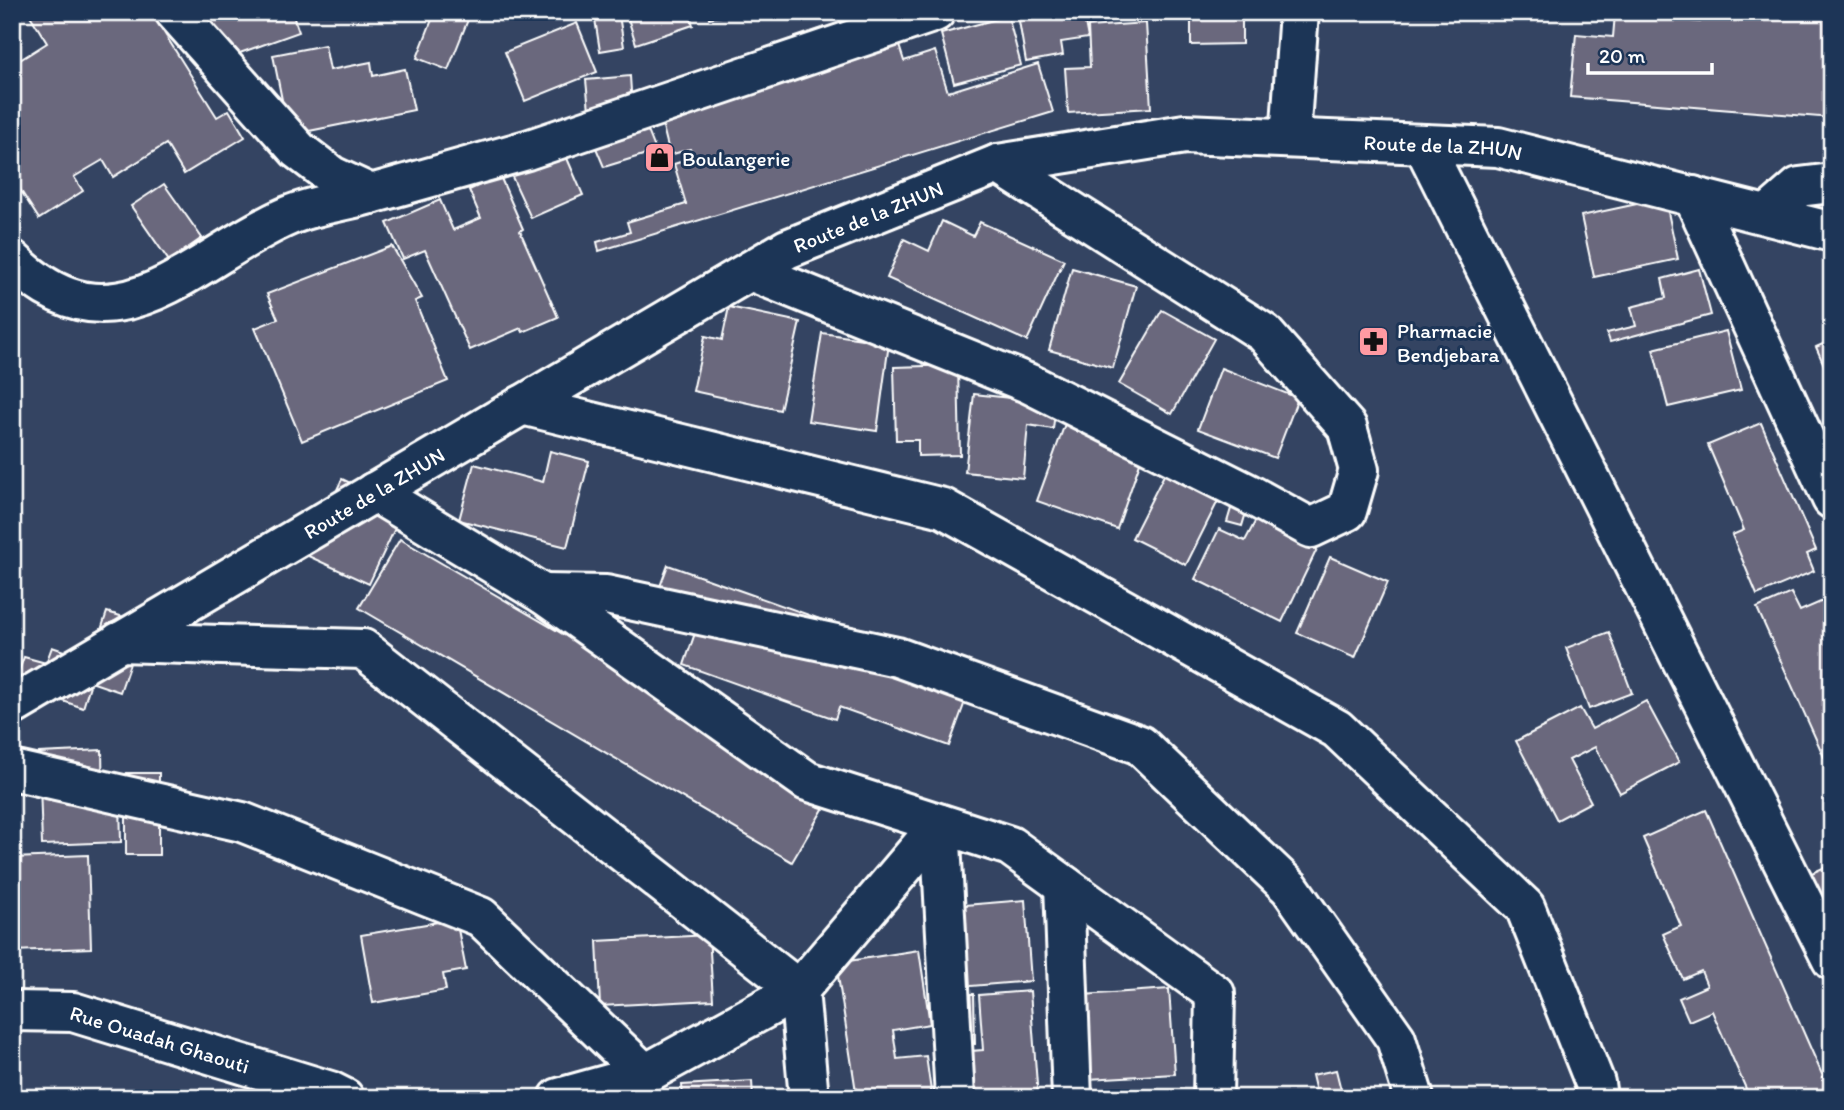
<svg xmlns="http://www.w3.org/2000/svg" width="1844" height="1110" viewBox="0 0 1844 1110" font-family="Itim,sans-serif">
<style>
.building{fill:#6a687d;stroke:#fff;stroke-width:2}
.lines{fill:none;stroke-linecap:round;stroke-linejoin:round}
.street-casing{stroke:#fff;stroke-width:44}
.street{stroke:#1d3557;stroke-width:38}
.labels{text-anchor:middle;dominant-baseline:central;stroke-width:6;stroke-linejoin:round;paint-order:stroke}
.street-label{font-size:21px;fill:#fff;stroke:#1d3557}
.poi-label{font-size:21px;fill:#fff;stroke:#1d3557;text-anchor:start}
</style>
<rect width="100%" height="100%" fill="#344462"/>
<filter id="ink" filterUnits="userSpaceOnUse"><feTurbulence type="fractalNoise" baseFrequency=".0143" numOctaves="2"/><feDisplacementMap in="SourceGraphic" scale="14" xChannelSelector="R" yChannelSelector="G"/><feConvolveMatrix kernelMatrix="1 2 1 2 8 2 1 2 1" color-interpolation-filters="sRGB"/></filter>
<g filter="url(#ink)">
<g class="building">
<polygon points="28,12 151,12 217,117 229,110 245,137 184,174 166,144 113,177 103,160 74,177 83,191 39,219 12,177 12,65 47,43"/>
<polygon points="207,12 292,12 299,32 223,59"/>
<polygon points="435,12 471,12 448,70 417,58"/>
<polygon points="626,12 689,12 693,25 636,44"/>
<polygon points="708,12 747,12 709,18"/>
<polygon points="1031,12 1083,12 1088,38 1061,42 1063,55 1026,62 1018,15"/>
<polygon points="1191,12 1242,12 1242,44 1191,45"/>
<polygon points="1701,12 1832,12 1832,118 1570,97 1576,34 1613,37 1615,14 1700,22"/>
<polygon points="619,15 624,47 600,51 595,19"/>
<polygon points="1008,16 1021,65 954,83 941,34"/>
<polygon points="577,23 597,72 525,101 505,52"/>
<polygon points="1146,23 1151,108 1068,113 1065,68 1090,67 1088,27"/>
<polygon points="895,33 904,61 935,51 948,92 1038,64 1053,112 599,251 597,242 630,232 627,222 686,204 674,164 693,158 690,149 670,155 660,115"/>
<polygon points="325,45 330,70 371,62 373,76 405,69 414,110 289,135 273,55"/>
<polygon points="630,76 632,107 589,110 586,80"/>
<polygon points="644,121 656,151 604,167 591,136"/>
<polygon points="560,142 583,195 531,218 507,166"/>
<polygon points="500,176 523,229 520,231 558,317 523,332 521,328 470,350 425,250 403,259 387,223 440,200 453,230 481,218 469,190"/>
<polygon points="164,184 202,238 169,261 131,206"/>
<polygon points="1665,198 1678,259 1594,277 1581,216"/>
<polygon points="942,221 973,236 980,222 1064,260 1027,341 887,278 904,239 929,251"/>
<polygon points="392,246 422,298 415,301 448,381 302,441 255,328 278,319 267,294"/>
<polygon points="1072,268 1136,286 1113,368 1049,350"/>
<polygon points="1699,269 1711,315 1610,342 1607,333 1636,326 1631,307 1666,298 1662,279"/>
<polygon points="729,307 800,322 780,410 693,391 705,336 722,340"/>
<polygon points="1162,310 1214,339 1172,414 1119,384"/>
<polygon points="1726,331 1741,390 1668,407 1653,349"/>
<polygon points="822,333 889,343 877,431 808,421"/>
<polygon points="1832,340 1832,383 1816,347"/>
<polygon points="958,365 960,455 918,456 918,440 896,440 894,367"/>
<polygon points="1221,368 1298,398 1275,458 1198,429"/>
<polygon points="974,394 1056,403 1053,429 1028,425 1023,478 965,472"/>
<polygon points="1066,421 1145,448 1117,529 1037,501"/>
<polygon points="1761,423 1816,550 1807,554 1814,571 1757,595 1732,535 1744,530 1708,445"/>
<polygon points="550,451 589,461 567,547 459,520 474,464 543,482"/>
<polygon points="1168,467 1222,493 1186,565 1132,538"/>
<polygon points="342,479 404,509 369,584 306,555"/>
<polygon points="1233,502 1248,506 1242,526 1227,522"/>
<polygon points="1256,520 1317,549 1282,622 1195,579 1219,529 1245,541"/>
<polygon points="400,539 833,792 792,862 359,608"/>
<polygon points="1330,557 1388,582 1355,658 1297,633"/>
<polygon points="668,565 975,674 949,746 839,707 835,719 684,665 695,633 649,616"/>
<polygon points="1791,593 1800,611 1832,597 1832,753 1824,757 1757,608"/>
<polygon points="107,612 144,623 120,692 91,682 83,708 14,684 24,657 46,663 52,647 91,660"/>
<polygon points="1609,632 1632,693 1589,709 1566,648"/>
<polygon points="1646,701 1679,762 1620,793 1595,747 1569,760 1591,802 1557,820 1516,741 1580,708 1592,729"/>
<polygon points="102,750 103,804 120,803 121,842 42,845 39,753"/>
<rect x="126" y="773" width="33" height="82"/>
<polygon points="1706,810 1832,1097 1832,1098 1750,1098 1712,1011 1689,1021 1679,998 1707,986 1701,971 1683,979 1663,934 1681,926 1643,838"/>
<polygon points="88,855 91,948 12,951 12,858"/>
<polygon points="1832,864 1832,950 1789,883"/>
<polygon points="1025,900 1031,981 959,987 953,906"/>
<polygon points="456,919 466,970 443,974 446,990 373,1003 361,935"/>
<polygon points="709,935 713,1000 600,1006 597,941"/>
<polygon points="919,950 930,1024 893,1030 897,1059 926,1056 932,1098 857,1098 836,963"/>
<polygon points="1169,989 1175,1074 1088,1079 1083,995"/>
<polygon points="1030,991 1038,1098 960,1098 957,1052 983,1050 979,995"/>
<polygon points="952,994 974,994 975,1044 953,1044"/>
<polygon points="1336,1070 1343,1098 1288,1098 1316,1092 1312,1075"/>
<polygon points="752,1081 753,1098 683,1098 682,1085"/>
</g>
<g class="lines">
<defs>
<g id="street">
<polyline points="175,12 298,150 332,176 371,194 527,150 935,12"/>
<polyline points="1290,138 1299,12"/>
<polyline points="1423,144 1832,960"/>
<polyline points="1693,196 1832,499"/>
<polyline points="1767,215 1799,187 1832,183"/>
<path d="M12,260C115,361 191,258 288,216C313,205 345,201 371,194"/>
<polyline points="750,271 1030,384 1249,494 1311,528 1347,511 1359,470 1347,427 1264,333 998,164"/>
<polyline points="522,405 943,508 1337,729 1525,907 1595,1083 1597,1098"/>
<polyline points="374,492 543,594 807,781 1010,846 1215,994 1213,1098"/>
<polyline points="543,594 606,595 897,657 1140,745 1290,888 1396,1039 1414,1098"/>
<polyline points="119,642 363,649 799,990 809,1098"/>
<path id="s1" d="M12,706L787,249L998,164L1185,134L1498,147L1832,232"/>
<polyline points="12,770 242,822 481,917 645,1074"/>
<polyline points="940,824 955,1098"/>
<polyline points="1064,885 1072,1098"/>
<path id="s2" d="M12,1011L73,1012L330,1091L344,1098"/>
<polyline points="559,1098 645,1074 799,990 940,824"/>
</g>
</defs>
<use href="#street" class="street-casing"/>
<use href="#street" class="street"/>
</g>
</g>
<defs>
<symbol id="shop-square" viewBox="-11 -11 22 22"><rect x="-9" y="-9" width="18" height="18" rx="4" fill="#ff9aa2" stroke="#1d3557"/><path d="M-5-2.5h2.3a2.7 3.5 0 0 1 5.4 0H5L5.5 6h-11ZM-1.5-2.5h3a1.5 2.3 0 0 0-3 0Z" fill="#111"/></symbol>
<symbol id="pharmacy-square" viewBox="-11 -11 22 22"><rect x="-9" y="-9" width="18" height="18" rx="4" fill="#ff9aa2" stroke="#1d3557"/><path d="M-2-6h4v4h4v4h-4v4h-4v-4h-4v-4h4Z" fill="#111"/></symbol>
</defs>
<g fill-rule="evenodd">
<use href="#shop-square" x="642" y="140" width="35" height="35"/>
<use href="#pharmacy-square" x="1356" y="324" width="35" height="35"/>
</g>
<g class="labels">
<g class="street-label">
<text stroke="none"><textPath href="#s1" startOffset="1575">Route de la ZHUN</textPath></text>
<text stroke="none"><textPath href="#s1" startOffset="987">Route de la ZHUN</textPath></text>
<text stroke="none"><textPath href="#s1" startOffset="420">Route de la ZHUN</textPath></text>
<text stroke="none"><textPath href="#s2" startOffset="152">Rue Ouadah Ghaouti</textPath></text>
</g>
<g class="poi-label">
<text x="682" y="158">Boulangerie</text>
<text x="1397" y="330">Pharmacie<tspan x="1397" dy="24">Bendjebara</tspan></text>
</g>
</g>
<rect width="1844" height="1110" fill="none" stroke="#1d3557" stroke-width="42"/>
<rect x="21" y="21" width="1802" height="1068" fill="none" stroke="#fff" stroke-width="2.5" filter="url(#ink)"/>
<path d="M1588 63v10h124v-10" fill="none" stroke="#ffffff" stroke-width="3.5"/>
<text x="1599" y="63" font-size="21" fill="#ffffff" stroke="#1d3557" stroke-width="5" paint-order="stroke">20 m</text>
</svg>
